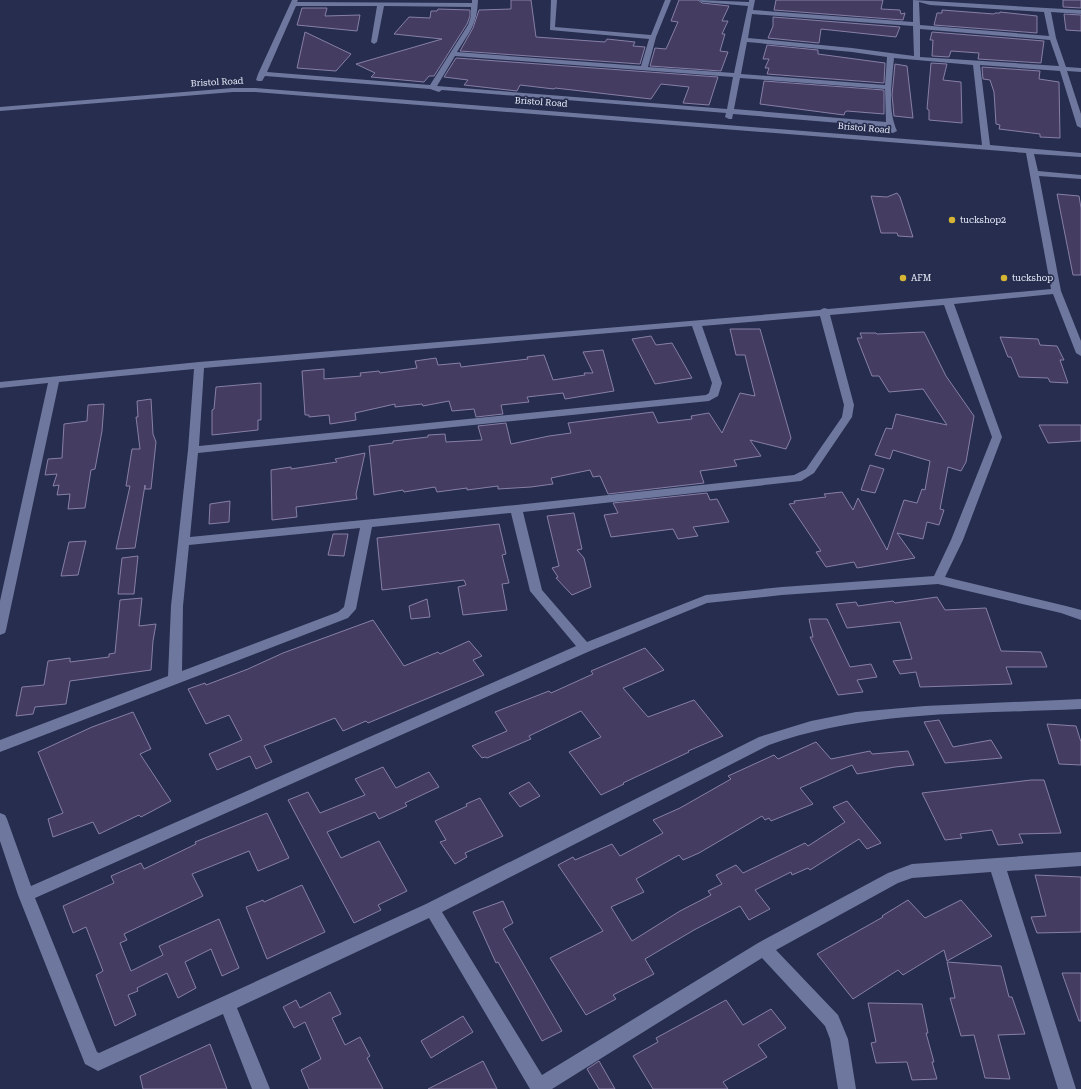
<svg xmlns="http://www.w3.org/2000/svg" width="1081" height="1089" viewBox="0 0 1081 1089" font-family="'Roboto Serif',serif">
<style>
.building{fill:#453d61;stroke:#877fa7}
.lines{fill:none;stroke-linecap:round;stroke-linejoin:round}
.minor{fill:#6e779e;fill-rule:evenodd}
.poi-dot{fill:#d6b534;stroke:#262d4e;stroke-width:1.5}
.labels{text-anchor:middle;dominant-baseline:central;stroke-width:3.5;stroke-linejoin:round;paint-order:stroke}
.far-street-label{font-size:9px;fill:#eceffd;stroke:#262d4e}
.far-poi-label{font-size:9px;fill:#eceffd;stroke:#262d4e;text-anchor:start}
</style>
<rect width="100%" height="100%" fill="#262d4e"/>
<g class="building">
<polygon points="511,0 531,0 536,37 605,42 607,39 635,42 633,46 645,47 640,64 460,51 473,28 479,10 511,9"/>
<polygon points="679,0 698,0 702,3 729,6 722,21 728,21 722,34 725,34 720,51 728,52 721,71 650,66 655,48 666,49 678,22 671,21"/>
<polygon points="776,0 883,0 881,9 900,10 901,14 905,13 903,20 774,10"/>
<polygon points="1063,0 1081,0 1081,8 1063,7"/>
<polygon points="302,8 327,8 325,16 360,15 357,31 297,25"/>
<polygon points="438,9 470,10 470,16 467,24 434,76 429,76 424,82 371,77 375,73 356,64 442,39 394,34 409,17 430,18 431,11 437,11"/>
<polygon points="942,10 994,14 995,13 1000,13 1000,12 1037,16 1037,33 934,25 937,13 942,13"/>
<polygon points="1064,14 1081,15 1081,31 1066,30"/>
<polygon points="773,17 900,27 896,37 821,29 819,43 768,38 773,26"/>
<polygon points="305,32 351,54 336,71 297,68"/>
<polygon points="932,32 1044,41 1041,63 978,59 979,53 951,51 949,57 932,56 933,40 930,40"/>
<polygon points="767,45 818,50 818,54 885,63 884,83 767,74 769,68 765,68 769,59 763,59"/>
<polygon points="456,58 718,77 709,105 683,103 689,87 661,84 651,99 555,88 554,89 520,85 517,91 464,85 468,80 444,77"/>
<polygon points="931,63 947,64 943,80 961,82 962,123 929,120 929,110 927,109"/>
<polygon points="895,64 907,66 913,118 894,116 892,95"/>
<polygon points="982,67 1040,71 1039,79 1059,82 1060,138 1040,137 1040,134 999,129 1000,125 996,124 994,92 990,80 983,79"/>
<polygon points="764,81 884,90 884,114 847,111 845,112 844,115 760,104"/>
<polygon points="897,193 900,197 913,237 898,236 897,233 881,233 871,196 887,197"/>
<polygon points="1057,194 1079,196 1081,208 1081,275 1073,275"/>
<polygon points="730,329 760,329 791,438 786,449 750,440 761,456 734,460 737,466 700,471 704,483 608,494 600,476 593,477 590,470 551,478 553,484 531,487 498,489 498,486 467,490 467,488 437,492 435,487 404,492 403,490 374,495 369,446 393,443 393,441 428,437 428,435 445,434 446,442 482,440 478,426 506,423 511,444 549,436 571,433 568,423 653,412 658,423 692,419 691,416 709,413 722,433 740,393 755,396 745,355 736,355"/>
<polygon points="924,332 946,376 974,416 966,462 961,471 948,467 940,509 944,510 939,525 927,522 923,539 897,533 915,558 857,568 854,562 826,567 816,552 821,551 789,504 795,503 794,501 826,497 824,494 842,492 853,510 858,498 887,550 904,500 917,503 922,489 925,490 930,461 893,450 890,459 875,455 886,428 892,429 896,414 947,425 923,389 889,392 879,376 872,376 857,338 862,338 860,333 876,333 877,334"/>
<polygon points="651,336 656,345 672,343 692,378 655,384 632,339"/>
<polygon points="1000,337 1038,339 1040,345 1057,346 1064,360 1060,360 1068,383 1050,382 1048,378 1019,377 1011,357 1008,357"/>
<polygon points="603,350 614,391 565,399 563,393 527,397 529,402 501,405 503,414 476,417 474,409 452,411 449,401 423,406 422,404 395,407 395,404 355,413 356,420 330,424 329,415 309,417 309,415 305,415 302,371 324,369 324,379 361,376 360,373 379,371 380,373 417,368 415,361 436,358 438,365 460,363 461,367 528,359 527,357 544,355 553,380 585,375 584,373 593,373 583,352"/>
<polygon points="261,383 261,420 258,420 258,430 212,435 212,410 214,409 216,387"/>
<polygon points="151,399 153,434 156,442 151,489 145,489 145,485 135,548 116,549 130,486 126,486 132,449 140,449 136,417 138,417 137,401"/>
<polygon points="104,404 102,431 95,469 91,470 85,508 68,509 70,494 57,495 59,485 53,486 57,474 45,475 48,459 62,458 64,424 87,421 88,405"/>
<polygon points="1039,425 1081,425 1081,441 1048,443"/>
<polygon points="365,453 356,494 357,499 296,507 297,517 272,520 271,470 291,467 291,469 337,462 335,459"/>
<polygon points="870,465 884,469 875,493 861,490"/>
<polygon points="707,493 710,500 717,499 729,522 693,527 698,536 678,539 673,529 611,537 604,515 618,513 613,503"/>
<polygon points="230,501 229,522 209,524 210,504"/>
<polygon points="574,513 582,549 577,550 584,558 591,587 572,595 556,578 558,577 552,568 559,566 547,516"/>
<polygon points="499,524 506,554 502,555 509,583 502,584 507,610 463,615 458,587 466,585 464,580 382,590 377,538"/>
<polygon points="333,534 348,534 344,556 328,555"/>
<polygon points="86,541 78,575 61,576 69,542"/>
<polygon points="138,556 134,594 118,594 122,558"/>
<polygon points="937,597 945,610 986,608 1001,651 1041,652 1047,667 1006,667 1012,684 920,687 916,672 900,674 893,661 912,659 900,622 847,628 836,604 856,602 858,606 893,601 895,603"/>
<polygon points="142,598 139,626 156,624 153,641 151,670 70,681 66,704 35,707 33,714 16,716 22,687 44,685 48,661 70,658 70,662 109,657 109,654 115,653 120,600"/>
<polygon points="427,599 430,617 411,619 409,606"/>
<polygon points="809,619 827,619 850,667 871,664 877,677 857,680 863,692 838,695 810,637 813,637"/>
<polygon points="373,620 404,666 438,652 440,654 469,641 482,656 473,660 484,675 368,723 366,721 343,731 335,718 264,746 272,762 256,769 250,756 217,770 209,754 242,740 229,715 206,724 188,689 205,683 206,685 248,669 283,653"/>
<polygon points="645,648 664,670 623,688 648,717 694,700 723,736 688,751 689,752 623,783 624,784 601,795 569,752 601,737 581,711 529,736 531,739 487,758 485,757 482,758 472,746 507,731 495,712 549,691 551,693 593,674 591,671"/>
<polygon points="133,712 151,749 140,754 171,801 141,817 139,815 99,834 93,822 53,837 48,819 63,813 38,752 92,727"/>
<polygon points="939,720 953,747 991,740 1002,758 945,763 924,722"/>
<polygon points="1047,724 1076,726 1081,742 1081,765 1059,764"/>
<polygon points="816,742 831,759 870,751 872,754 908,751 914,765 895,767 857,774 852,765 800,788 813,804 771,821 769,818 765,820 762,816 699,853 683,860 679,855 636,879 644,892 611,907 632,941 680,911 711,895 708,891 722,884 716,875 736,865 743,873 805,843 808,846 845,822 833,807 847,801 881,843 867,849 859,839 810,870 808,868 792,875 791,872 755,890 770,909 749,920 740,906 694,930 645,959 654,974 613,995 616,999 586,1015 550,958 603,931 558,865 573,857 575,860 612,844 620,856 663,833 653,820 680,808 731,779 728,776 774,755 778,759"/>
<polygon points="383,767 396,788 429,772 439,787 405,803 407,806 379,819 375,812 327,832 341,858 379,841 407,891 378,905 381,910 354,923 288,800 308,792 320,813 365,795 355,779"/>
<polygon points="1031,780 1044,780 1061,833 1019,834 1023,843 998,845 992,830 960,834 962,838 945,840 922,793"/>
<polygon points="529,782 540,796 520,807 509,793"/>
<polygon points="480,798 503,836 465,853 467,857 455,864 440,842 446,840 435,821 467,806 466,804"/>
<polygon points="267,813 289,858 258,871 249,851 192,874 203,896 124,934 127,940 120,943 131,971 163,955 159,946 219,919 239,968 222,976 211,949 185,962 196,988 178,998 167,973 137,988 138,991 128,995 136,1015 115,1026 96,975 103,971 86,927 73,933 63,906 114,883 111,876 141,863 144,869 196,844 195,842"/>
<polygon points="1035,875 1081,877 1081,932 1037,933 1031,917 1046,916"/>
<polygon points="302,885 325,932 267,959 246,907 263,900 264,902"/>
<polygon points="908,900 925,918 961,900 992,936 947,961 944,950 903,975 898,970 853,999 817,954 883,917 882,916"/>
<polygon points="503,901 513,923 503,929 562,1031 542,1041 498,962 496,963 473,912"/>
<polygon points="947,962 1001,966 1009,997 1012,997 1025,1034 998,1035 1010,1079 985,1078 974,1035 961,1036 950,998 955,998"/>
<polygon points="1062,973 1081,973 1081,1021 1079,1021"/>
<polygon points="330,992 341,1014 332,1018 345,1045 360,1037 370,1056 367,1058 383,1089 309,1089 301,1070 321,1059 305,1022 294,1028 283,1007 296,1000 300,1008"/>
<polygon points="726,1000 743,1025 771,1009 786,1028 758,1045 767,1057 723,1082 728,1089 653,1089 633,1056 658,1042 656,1038"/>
<polygon points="868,1003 922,1004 928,1033 926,1033 934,1062 932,1062 937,1079 912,1080 907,1062 876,1063 871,1043 876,1042"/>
<polygon points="463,1016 473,1032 431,1058 421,1041"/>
<polygon points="210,1044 227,1089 143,1089 140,1076"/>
<polygon points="483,1061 497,1089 428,1089"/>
<polygon points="599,1061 615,1089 599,1089 587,1069"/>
</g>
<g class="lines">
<path class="minor" d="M292,0H298L297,2L472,3V0H478C477,25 470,31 457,52L641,66L649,39L550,30L551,0H557L555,27L651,35L665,0H671L656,37L648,67L734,73L748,6L702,2L699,0L749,2V0H755L753,10L913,22V0L1081,10V14L1051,12L1056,38L1066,67L1081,68V72L1067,71L1081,114V128L1077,126L1060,71L980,65L990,145L1081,153V157L1034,154L1038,171L1081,175V179L1039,176L1061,291L1081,341V356L1076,353L1053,294L954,304L1002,437L963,540L945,577L1066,606L1081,610V620L1061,613L938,584L782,595L707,603L590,651L35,898L97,1052L99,1053L426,904L759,737L811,721L856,712L925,706L1081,699V709C979,714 866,710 769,745L442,912L542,1075L758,943L888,873L912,864L1081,852V866L1007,871L1076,1089H1058L991,872L912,878L898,883L776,950L838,1015L848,1039L856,1089H838L830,1039L825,1026L762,958L552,1089H530L429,918L237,1008L270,1089H252L223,1014L98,1071L85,1064L18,895L0,841V813L5,815L7,819L31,886L576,646L530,591L511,513L372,527L356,609L348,618L0,752V740L168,676L171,606L188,450L194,369L59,382L6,630L5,633L0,635V601L48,383L0,388V382L199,362L820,310L824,308L828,309L1051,289L1026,153L255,92H233L0,111V107L233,88H255L982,145L973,65L894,58C892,81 887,109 897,131L893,133H890L887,127L733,114L732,119H729L725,117L726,113L442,90L439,92L430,89L265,76L262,81H258L256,80L258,74ZM919,2L930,5L1044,12L1049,36L920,25ZM296,6H377L371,42L374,44L377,42L384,6L471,7V16L468,25L430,85L267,72ZM752,14L913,26L914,56L852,48L748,38ZM920,29L1050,40L1059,66L920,57ZM747,42L852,52L887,57L885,85L741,74ZM455,56L733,77L727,109L437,86ZM740,78L885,89L886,122L734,109ZM944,305L992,437L951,540L934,576L782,587L706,595L587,642L542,590L523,512L801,481L814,473L852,417L854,405L830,315ZM820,316L844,405L842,417L806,469L794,475L516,505L190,537L198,453L709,401L718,396L722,383L702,326ZM692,326L712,383L709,393L706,395L199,446L204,368ZM360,528L344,607L338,612L182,671L183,606L189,545Z"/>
</g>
<g class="poi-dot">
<circle cx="952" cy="220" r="4"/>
<circle cx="903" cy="278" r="4"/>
<circle cx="1004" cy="278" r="4"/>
</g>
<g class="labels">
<g class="far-street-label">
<text transform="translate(217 82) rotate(-3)">Bristol Road</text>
<text transform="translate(541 102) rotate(4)">Bristol Road</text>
<text transform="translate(864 128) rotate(5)">Bristol Road</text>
</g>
<g class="far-poi-label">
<text x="960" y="220">tuckshop2</text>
<text x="911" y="278">AFM</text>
<text x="1012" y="278">tuckshop</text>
</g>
</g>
</svg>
